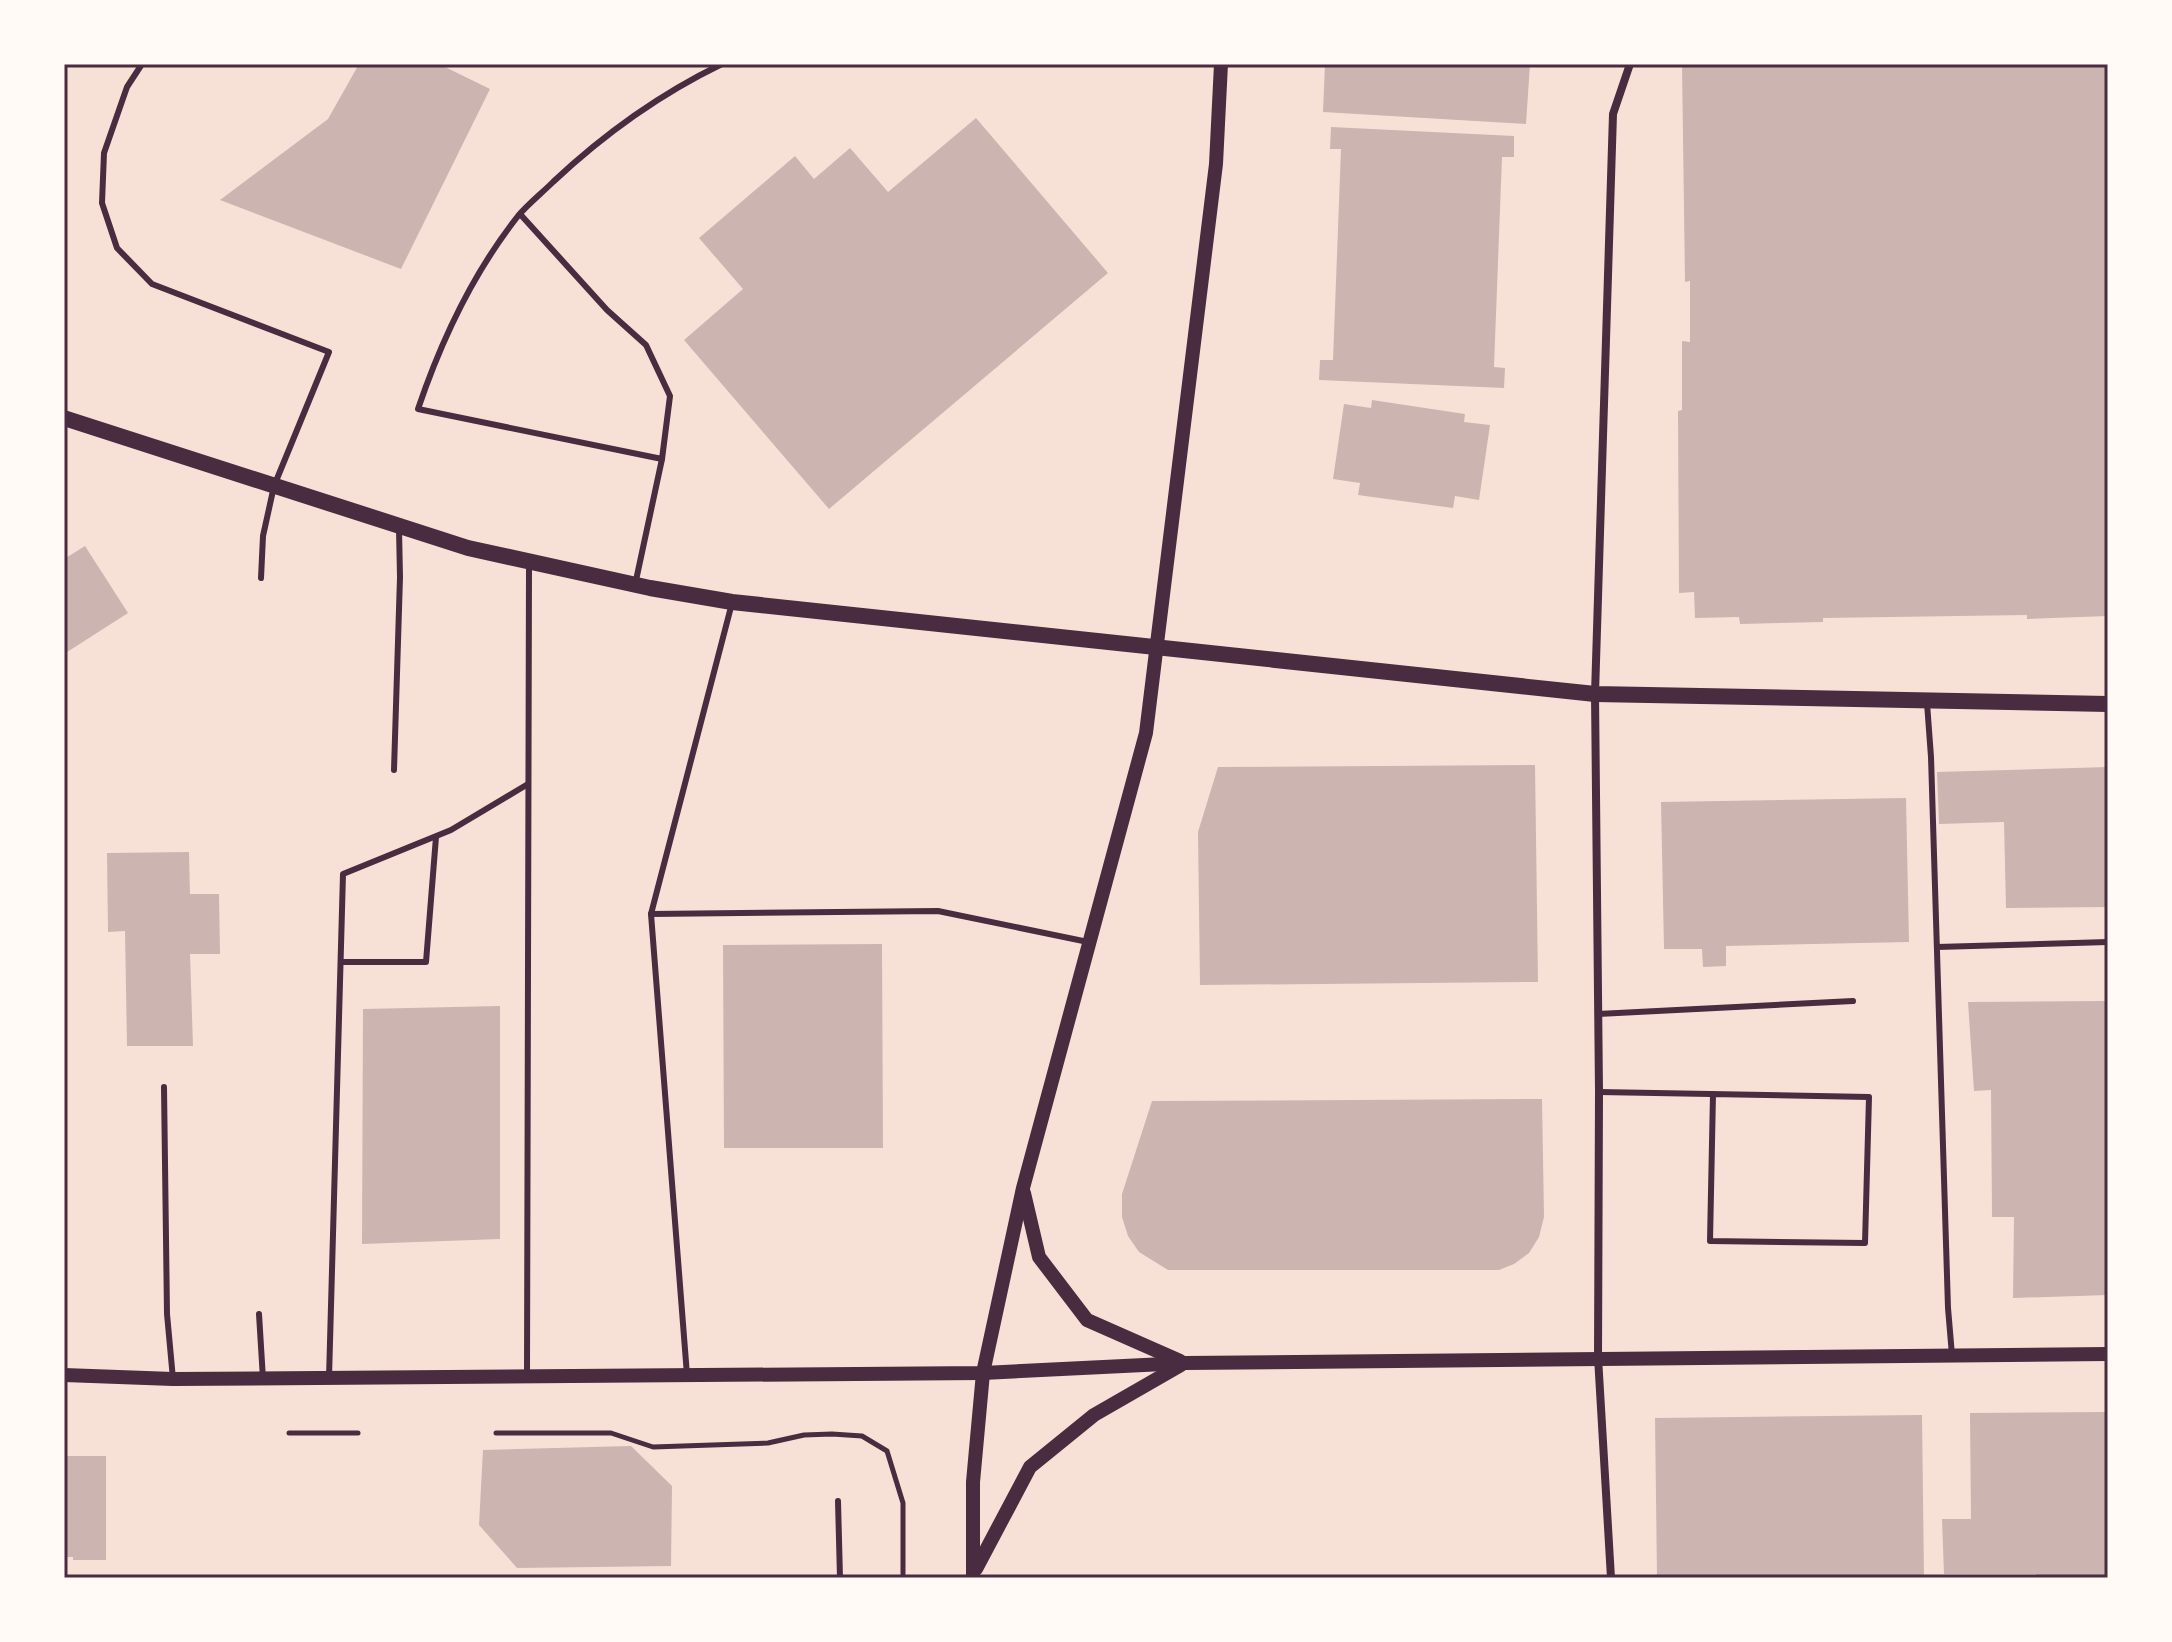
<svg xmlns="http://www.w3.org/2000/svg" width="2172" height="1642" viewBox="0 0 2172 1642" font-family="Manrope,sans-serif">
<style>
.building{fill:#ccb4b1}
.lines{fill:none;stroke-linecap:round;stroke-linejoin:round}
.path{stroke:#4a2c40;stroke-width:5}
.service{stroke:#4a2c40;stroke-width:6}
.minor{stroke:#4a2c40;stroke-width:8}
.tertiary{stroke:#4a2c40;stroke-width:14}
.secondary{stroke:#4a2c40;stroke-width:16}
.neatline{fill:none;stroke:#4a2c40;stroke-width:3}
</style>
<rect width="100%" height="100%" fill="#f7e1d7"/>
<g class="building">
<polygon points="359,64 439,64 490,89 401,269 220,200 328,119"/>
<polygon points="1325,64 1530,64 1526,124 1323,112"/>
<polygon points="1682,64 2108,64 2108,616 2027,619 2027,615 1823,618 1823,622 1740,624 1739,617 1695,618 1694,592 1679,593 1678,411 1682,410 1682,341 1690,342 1690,281 1685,282"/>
<polygon points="976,118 1108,273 829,509 684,340 743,289 699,238 795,156 814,179 850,148 888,192"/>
<polygon points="1331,127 1514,136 1514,157 1502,157 1494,367 1505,368 1504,388 1319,380 1320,360 1333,360 1341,149 1330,149"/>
<polygon points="1372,400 1465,414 1464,422 1490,425 1479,500 1455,496 1453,508 1358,495 1360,483 1333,479 1344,404 1371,408"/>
<polygon points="85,546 128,613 64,654 64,559"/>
<polygon points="1535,765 1538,982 1200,985 1198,832 1218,767"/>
<polygon points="2108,767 2108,907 2006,908 2004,822 1939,824 1937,772"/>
<polygon points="1906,798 1909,942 1726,946 1726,966 1703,967 1702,949 1664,949 1661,802"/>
<polygon points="189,852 190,894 219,894 220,954 190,954 193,1046 127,1046 125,931 108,932 107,853"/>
<polygon points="882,944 883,1148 724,1148 723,945"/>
<polygon points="2108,1001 2108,1295 2013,1298 2014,1217 1992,1217 1991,1090 1974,1091 1968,1002"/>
<polygon points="500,1006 500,1239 362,1244 363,1009"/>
<polygon points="1542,1099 1544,1217 1539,1237 1529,1253 1514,1264 1499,1270 1168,1270 1139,1252 1128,1236 1122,1217 1122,1194 1152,1101"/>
<polygon points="2108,1412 2108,1578 2036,1578 2036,1574 1944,1574 1942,1519 1971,1519 1970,1413"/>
<polygon points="1922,1415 1924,1578 1657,1578 1655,1418"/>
<polygon points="631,1446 672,1486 671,1566 517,1568 479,1525 483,1450"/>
<polygon points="64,1456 106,1456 106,1560 73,1560 73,1557 64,1557"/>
</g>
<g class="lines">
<g class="path">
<polyline points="289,1433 358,1433"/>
<polyline points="496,1433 611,1433 653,1447 768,1443 804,1435 832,1434 862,1436 887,1451 903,1503 903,1574"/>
</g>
<g class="service">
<polyline points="142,64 127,87 104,153 102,203 117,248 152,284 329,352 274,486 263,536 261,578"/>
<path d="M520,214L607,310L646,345L670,396L662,459L418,409C441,341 473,273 518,216C528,204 542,193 553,182C603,135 660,94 722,64"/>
<polyline points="635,585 662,459"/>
<polyline points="1927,703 1931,757 1948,1308 1952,1355"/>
<polyline points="394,770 400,577 399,529"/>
<polyline points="651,914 938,911 1088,942"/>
<polyline points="1937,947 2108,942"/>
<polyline points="341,962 426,962 436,837"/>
<polyline points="1598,1014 1853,1001"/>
<polyline points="164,1087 167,1314 173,1379"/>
<polyline points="1599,1092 1869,1097 1865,1243 1710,1241 1713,1094"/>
<polyline points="259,1314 263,1379"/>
<polyline points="687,1375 651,914 732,603"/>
<polyline points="527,1376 529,564"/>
<polyline points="329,1378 343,874 451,830 528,784"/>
<polyline points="838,1501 840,1578"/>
</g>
<polyline class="minor" points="1611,1578 1598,1357 1599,1092 1595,694 1613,114 1630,64"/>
<g class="tertiary">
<polyline points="1024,1193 1039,1257 1087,1320 1180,1361"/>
<polyline points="64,1375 173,1379 983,1373 1185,1363 2108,1354"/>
<polyline points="976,1569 1030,1467 1094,1415 1181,1365"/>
<polyline points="973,1578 973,1482 983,1373 1023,1188 1146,733 1216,164 1221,64"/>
</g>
<polyline class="secondary" points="64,418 468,548 650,588 732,602 1595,694 2108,704"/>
</g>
<rect width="2172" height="1642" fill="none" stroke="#fffaf5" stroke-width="132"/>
<rect x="66" y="66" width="2040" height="1510" class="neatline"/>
</svg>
